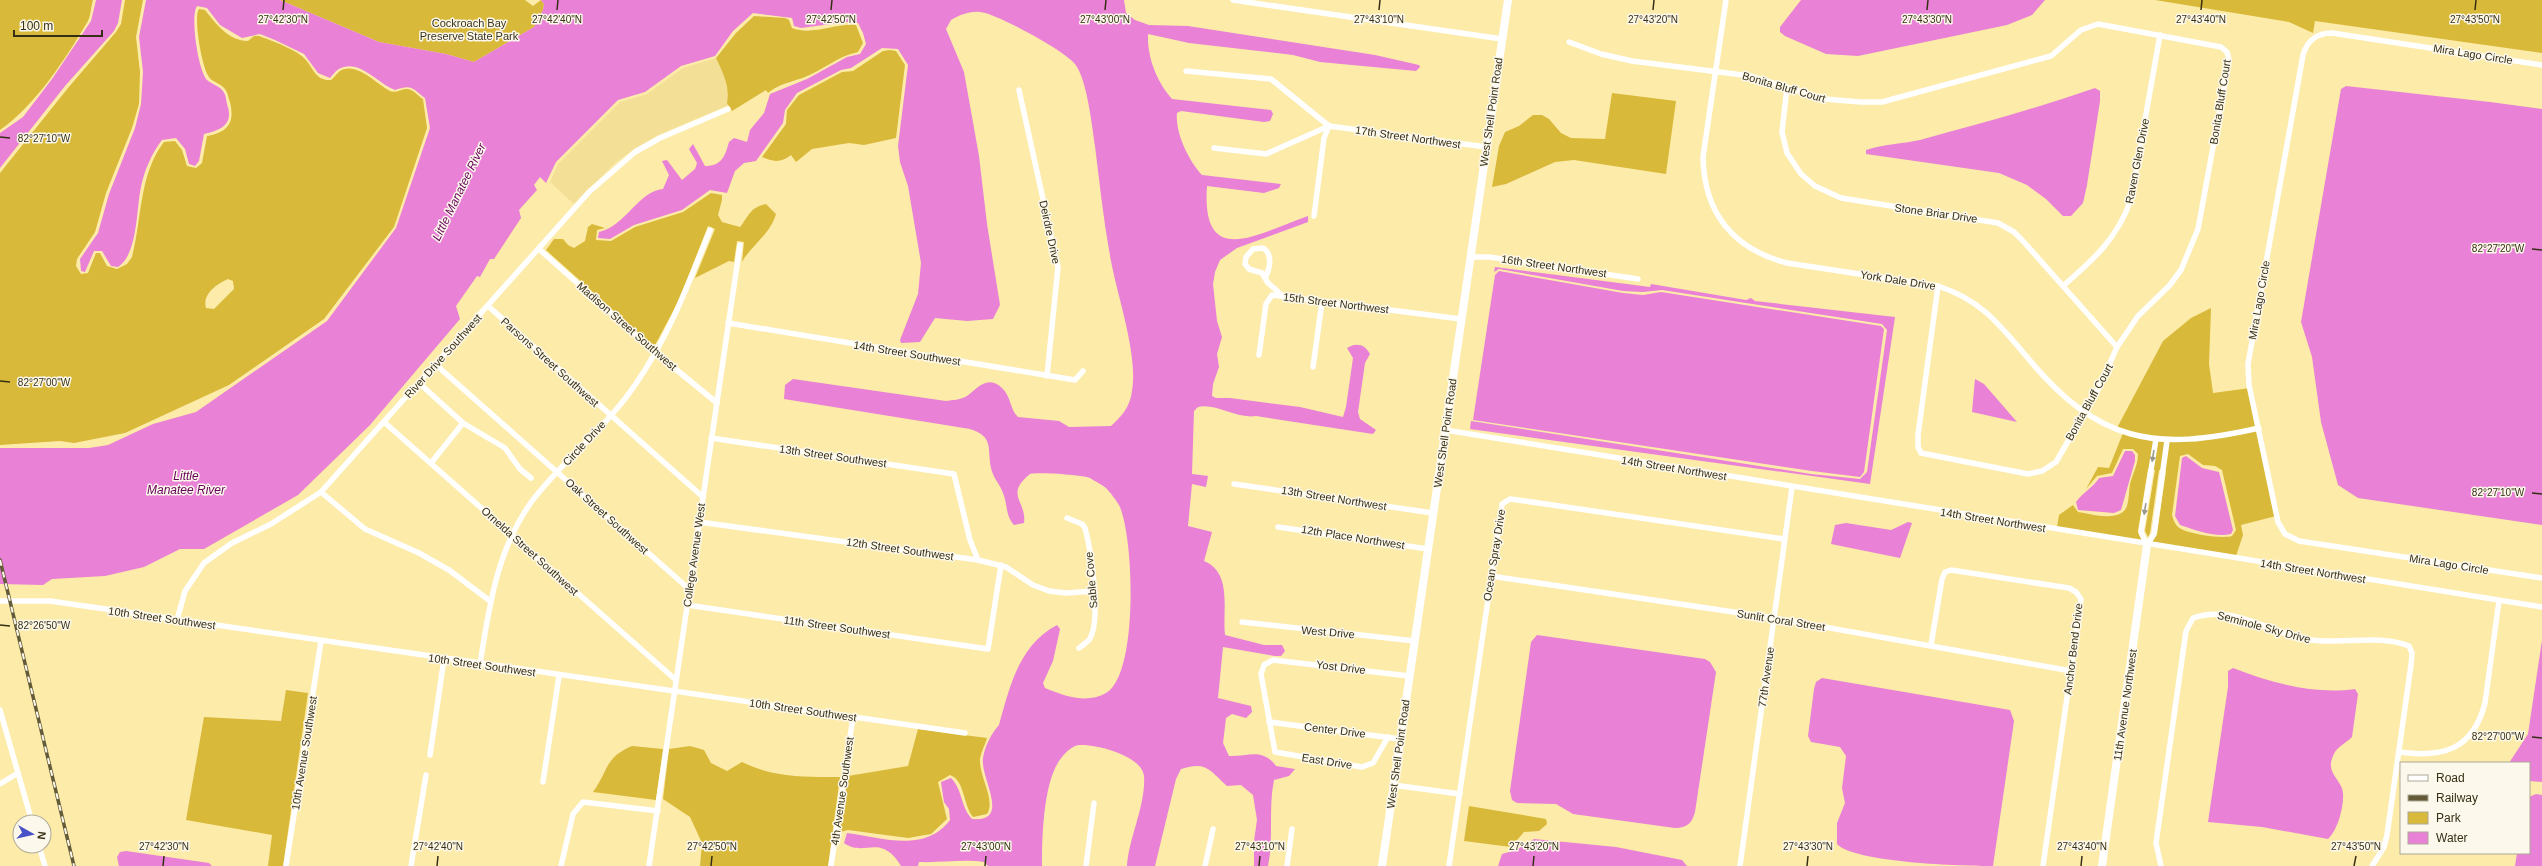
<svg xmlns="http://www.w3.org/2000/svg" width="2542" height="866" viewBox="0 0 2542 866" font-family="Arial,sans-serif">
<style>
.built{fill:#f3df96}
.green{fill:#d9b939;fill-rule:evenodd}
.water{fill:#e981d6}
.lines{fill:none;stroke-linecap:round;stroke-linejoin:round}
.street{stroke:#fff;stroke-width:5.5}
.secondary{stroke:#fff;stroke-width:8}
.rail-casing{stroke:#635a37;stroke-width:3.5}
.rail{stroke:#fcf8ec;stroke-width:2;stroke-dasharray:6;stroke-linecap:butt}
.oneway{fill:#9a978a}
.ticks{fill:none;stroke:#362f15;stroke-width:1.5}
.labels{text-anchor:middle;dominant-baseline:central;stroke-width:3;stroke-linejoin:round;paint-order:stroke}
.park-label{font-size:11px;fill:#39321b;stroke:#fcf8ec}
.street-label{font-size:11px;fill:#362f15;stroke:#fcf8ec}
.water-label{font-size:12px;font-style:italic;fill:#66025a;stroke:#fcf8ec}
.ticks-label{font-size:10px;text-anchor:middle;fill:#362f15;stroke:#fcf8ec;stroke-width:3;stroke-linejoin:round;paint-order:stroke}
</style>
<rect width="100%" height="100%" fill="#fdebaa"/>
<polygon class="built" points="716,58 725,76 729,105 658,135 633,150 616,162 574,204 550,182 558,164 620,102 647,94 683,68"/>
<g class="green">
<path d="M0,0H93C91,6 91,15 88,21C65,59 37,104 0,130Z"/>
<path d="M125,0H143L136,37L140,72L139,104L132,128L106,193L95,232L77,259L76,266L81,274L88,273L96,253H100L107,266L117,269L127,264L132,257C142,219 139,174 164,142L175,141L182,150L187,166L196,168L202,163L207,136C228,132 235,123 230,102C228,97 228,92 224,88C220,83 212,82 209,77C202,68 193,17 199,9L205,10C216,24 229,41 248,41L254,36H259C272,41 295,49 304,58C314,68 315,81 331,80C334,78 337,73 340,71C357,61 377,85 390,91C397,94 401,88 407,89C413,89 418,96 423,99L427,128L394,227L324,319L229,385L125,433L74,443L60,441L0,445V173L68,88L116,32L121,24ZM228,279L233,281L234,289L214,309L206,308C202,294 217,284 228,279Z"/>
<polygon points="280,0 525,0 533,6 541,0 544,4 543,10 534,27 474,62 446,54 379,42"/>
<polygon points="2155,0 2542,0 2542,53 2315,21 2313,33 2289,22"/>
<path d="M754,16L785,18L789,20L792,28C812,36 835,23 856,25L863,43L858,52C838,56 823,70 805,77C792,82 778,84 768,93L766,90L732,111L727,103C730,86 723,73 716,58L736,33Z"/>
<path d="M890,50L896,51L905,65L896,138L864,145L849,143L812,149L796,162L791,155C781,163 773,162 762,157L786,124L787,110L799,95L842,72L853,71L883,51Z"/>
<polygon points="1612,93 1676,101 1666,174 1574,160 1555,162 1506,184 1492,187 1499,146 1505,132 1519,126 1533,115 1542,115 1549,119 1561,133 1571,138 1605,139"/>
<path d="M711,193L722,195V200L718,215L722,222L740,227C749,216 750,207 766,204L776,214C770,235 752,244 742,262L744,242L737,241L734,262L729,261L695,278L715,229L708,226L678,302L654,347L546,250L554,239H563L568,245L574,248L585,241L588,227L592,224L605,228L597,230L596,240L611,241L635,227L683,212Z"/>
<path d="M2211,308L2209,364L2213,393L2250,388L2276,516L2241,525L2243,535L2236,556L2152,542L2157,534L2166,471L2159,470L2150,533L2148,537L2145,531L2155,470L2148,469L2138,531L2142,541L2057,527L2059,515L2073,505L2078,512C2091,514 2121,523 2127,506C2129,499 2129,491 2130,484C2133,473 2138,465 2138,454L2133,449H2123L2112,473L2097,476L2086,489L2098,467L2109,468L2123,433L2117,428L2163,341L2191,318ZM2188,454L2203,465L2215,466L2222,470L2236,530L2232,536C2222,539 2186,534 2178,527C2175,524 2173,519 2172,515L2180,456Z"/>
<polygon points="286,690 308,693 283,866 268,866 272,835 186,820 204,717 281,721"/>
<path d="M918,729L987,738C985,745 981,752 980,759C979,777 996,800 987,814L973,817C963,805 965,780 950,775L938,782L947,819L931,834L908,838L848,830L840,832L848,776L908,766Z"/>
<path d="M632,746L663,749L656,800L593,792C609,770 604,758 632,746Z"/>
<path d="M690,746L704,750L711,763L727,771L742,762C774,778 805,777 840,777L828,866H700L702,843L690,817L663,799L669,749Z"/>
<polygon points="1469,806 1546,819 1547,824 1539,831 1524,832 1511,847 1464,841"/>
</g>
<g class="water">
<polygon points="96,0 122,0 118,23 114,31 65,86 0,168 0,133 23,117 52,79 91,21"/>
<path d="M146,0H280L379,42L446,54L474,62L534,27L543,10L544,4L541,0H1124L1126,13L1135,20L1149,25L1188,26L1375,55L1419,65L1420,67L1416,71L1320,62L1293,55L1189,43L1148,34C1147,58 1157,82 1172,99L1271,110L1273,114L1270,121L1264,122L1181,111L1177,113C1175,133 1189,161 1202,175L1281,184L1279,188L1264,193L1207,186C1201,271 1258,233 1308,216V222L1237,248L1220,260L1215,272L1213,284L1217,321L1222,337L1217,354L1219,367L1213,384L1212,396L1216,398H1230L1300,407L1343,417L1346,407L1353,358L1347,348C1356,342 1365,344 1370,354L1365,363L1358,412L1360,419L1376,430L1373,434L1256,416C1235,419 1217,403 1198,407L1194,411L1192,474L1208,476L1206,487L1192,484L1188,526L1212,532L1204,561C1233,573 1222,611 1225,635L1264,645H1282L1285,651L1281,656H1275L1223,647L1218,698L1251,706L1252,712L1246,718L1232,714L1226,718L1223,743L1229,756C1247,757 1262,747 1276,766L1295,769L1289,776L1274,780C1268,809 1274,838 1268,866H1254V841L1257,820L1253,795L1241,785L1227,786C1209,770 1207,761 1181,769L1176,779L1155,866H1127C1129,837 1146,805 1144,776C1142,756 1097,744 1079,745C1072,746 1066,752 1062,757C1043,779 1042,838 1042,866H988L984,862C961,859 941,863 919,862L918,866H901C880,832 865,858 844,843L847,833C883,838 925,853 950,820L949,809L944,802L941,782L951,778C963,790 960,806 972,819C1012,822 980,779 983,758C985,746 991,734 999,725C1010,686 1019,645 1057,625L1060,629L1053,661L1043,683L1045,688C1064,696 1087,704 1106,693C1139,674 1134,535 1119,505C1116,500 1110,492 1106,488C1102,485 1095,481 1090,478C1082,475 1039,472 1030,474C1004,495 1027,501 1024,523L1014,525C1005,515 1008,505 1003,493C1000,484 993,478 991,468C987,447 994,437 970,429L784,399L785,385L793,379L946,401C952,400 961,400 967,396C977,389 987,374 1002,388C1011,396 1010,410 1018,417L1059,421L1069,427L1111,426C1122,416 1130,407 1132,391C1138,356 1119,301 1112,266C1104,226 1100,186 1095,146C1092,126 1087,79 1075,64C1065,51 996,13 980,12C969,11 960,15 951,20L946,29L964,72L979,156L987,224L1000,305L993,319L967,321L935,318L920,342L901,343L900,340L918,294L921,263L908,186L900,162L898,146L908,65L898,49L882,48L851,68L841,70L797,93L785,110L783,123L756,161L744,163L735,171L727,193L710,190L682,210L634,225L610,239L598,238L599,232C626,226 638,191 663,189L669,175L662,161L667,160L682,180L695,169L697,163L689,149L693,144L705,166C722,166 725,156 729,142L734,138L747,142L750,130L764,113L770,94L807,79L847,57L860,54L866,44L863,33L858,23L847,22L801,28L794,26L792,18L753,13L733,31L715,56L681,66L645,92L618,100L556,162L546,183L540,177L534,185L537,190L519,210L521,218L494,259H490L480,277L477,276L456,306L460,319L370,425L298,495L204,549H180L144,567L105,576L52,579L43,585L0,584V448H89L108,445L153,424L196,412L327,321L396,228L430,128L425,98C412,88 412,84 395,90C378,84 359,58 339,69C335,71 333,75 330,78L318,73L304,54L275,40L260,34L242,38L220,25L207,8L197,6C190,16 198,70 207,80C211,84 218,85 222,90C226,94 226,99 227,104C234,124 222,130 204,134L199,161L195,166L189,164L185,149L176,138L162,140C152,153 144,171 141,187C136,210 138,254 118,267L111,266L102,251H94L85,272L81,271L80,259L98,233L109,194L135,128L141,104L143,72L139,37Z"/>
<polygon points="1801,0 2045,0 2032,15 2007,25 1858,56 1826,54 1785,36 1780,32 1780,27"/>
<polygon points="2346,86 2490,102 2542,109 2542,525 2358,498 2338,485 2321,422 2312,357 2301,322 2341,89"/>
<path d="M2095,88L2100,91V101L2087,185L2083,203L2071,216H2063L2046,199L2027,185L1999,173L1866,154V150C1884,144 1902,144 1920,140C1979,124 2038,108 2095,88Z"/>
<polygon points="1495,267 1650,287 1651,284 1746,300 1751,298 1755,301 1895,317 1870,484 1470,429 1471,421 1811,474 1860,479 1867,472 1887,330 1882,324 1662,290 1643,292 1623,291 1499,269 1494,272"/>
<polygon points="1499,271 1623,293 1643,295 1661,292 1881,326 1884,329 1864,472 1860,477 1812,471 1473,420 1495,275"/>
<polygon points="1975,379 1984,384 2017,422 1972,412"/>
<path d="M2125,451H2132L2135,455V461L2121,510L2114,513L2078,510L2076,502C2083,492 2093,488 2099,478L2113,476Z"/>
<path d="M2186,456L2202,468L2219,472L2233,530L2231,534C2216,538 2195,530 2180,525L2175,516L2182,458Z"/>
<polygon points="1908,522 1912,523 1900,558 1831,544 1835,525 1846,523 1891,530"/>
<path d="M1537,635L1705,659L1710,662L1716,672L1695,812C1692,823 1687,828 1675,828L1573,814L1556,804L1517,803L1512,800L1510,791L1531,642Z"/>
<polygon points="2542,640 2542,782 2529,781 2529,763 2509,763 2528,734"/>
<path d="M2233,668C2272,683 2314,695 2355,689L2358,694L2352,737C2345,744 2337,746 2333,756C2325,774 2342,779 2343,793C2344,806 2338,830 2328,839L2262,827L2208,822L2228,687V671Z"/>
<path d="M1822,678L2010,710L2014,721L1993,866C1964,866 1855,863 1837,844V823L1845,803L1842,788L1846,756L1840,747L1811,742L1808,736L1814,689L1816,682Z"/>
<polygon points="2536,794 2542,795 2542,866 2515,866 2517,853 2529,853 2529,797"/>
<polygon points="1534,839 1616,847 1682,860 1687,866 1498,866 1502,854 1516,850"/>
<polygon points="126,851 209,863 212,866 119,866 117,857 120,852"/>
</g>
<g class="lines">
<g class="street">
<polyline points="1233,0 1502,39"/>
<path d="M1726,0L1703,157C1704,213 1733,249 1787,263L1938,286C1981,300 1999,324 2027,357C2098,443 2154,452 2259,428"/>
<polyline points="1569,42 1601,54 1632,61 1751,76 1824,99 1861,102 1882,102 2051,56 2081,30 2098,24 2221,47 2227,52 2229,60 2198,229 2181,270 2169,286 2138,316 2117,347 2100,386 2056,462 2042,471 2028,474 1921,453 1918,447 1918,435 1938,286"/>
<path d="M2542,65L2332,33C2317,33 2307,41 2303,55L2248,364L2249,385L2278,522L2285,534L2299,541L2542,578"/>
<polyline points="1186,71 1271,79 1329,126"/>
<polyline points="1787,87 1782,132 1787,153 1801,174 1815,186 1841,198 1998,223 2014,232 2023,241 2117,347"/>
<polyline points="1019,90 1058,267 1047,376"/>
<polyline points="1329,126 1486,147"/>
<polyline points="1214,148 1266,154 1329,126"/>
<polyline points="1314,216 1324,138 1329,126"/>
<polyline points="539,249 656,353 717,403"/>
<polyline points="1470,257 1489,257 1638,279"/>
<path d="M1266,276C1270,268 1273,254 1263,248L1253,249L1246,257L1245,264L1249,269L1262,273L1268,283L1283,296"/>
<path d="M2063,286C2093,260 2118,238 2131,199L2160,35"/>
<polyline points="488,306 703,497"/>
<polyline points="728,323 1075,380 1083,371"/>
<polyline points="1259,355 1266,304 1272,295 1461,319"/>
<polyline points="435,364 689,589"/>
<polyline points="1313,367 1322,302"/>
<polyline points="419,383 463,423 505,448 520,469 531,478"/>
<polyline points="384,422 676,680"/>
<polyline points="1445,430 2542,607"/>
<polyline points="711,438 954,474 970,540 978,560"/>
<polyline points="431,463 463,423"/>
<polyline points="1234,484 1433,513"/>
<polyline points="321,492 365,529 419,553 449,570 490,601"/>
<path d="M1067,518L1082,524L1085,528C1091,550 1102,622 1089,640C1086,643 1082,646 1079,648"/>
<polyline points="699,522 978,560 1006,567 1033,585 1049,591 1066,593 1094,591"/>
<polyline points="1278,527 1428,549"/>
<polyline points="2147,545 2141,532 2156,439"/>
<polyline points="2147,545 2154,534 2167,441"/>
<polyline points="1491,576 1774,618 2071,671"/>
<polyline points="0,601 50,601 965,733"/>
<polyline points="687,605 988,649 1001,565"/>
<polyline points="177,620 185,591 204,563 232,543 271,524 321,492 589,192 635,152 660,138 728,109"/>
<polyline points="1242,622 1415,641"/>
<polyline points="1931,645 1942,579 1945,572 1951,570 2069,588 2076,592 2081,599 2043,866"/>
<path d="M480,664C489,607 497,549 532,501C563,460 606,428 635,385C669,336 688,285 710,230"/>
<polyline points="0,710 32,822"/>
<polyline points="1269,722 1400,739"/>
<polyline points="1388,737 1373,763 1362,767 1275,752 1261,674 1264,665 1273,660 1409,676"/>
<path d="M2399,752C2443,758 2473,750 2485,703L2499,601"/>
<polyline points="430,755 444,659"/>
<polyline points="543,782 559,676"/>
<polyline points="0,784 18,773"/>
<polyline points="1393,785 1460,794"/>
<polyline points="39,846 45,866"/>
<polyline points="286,866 321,641"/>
<polyline points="411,866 426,775"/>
<polyline points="561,866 573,814 583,802 658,811"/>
<polyline points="649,866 740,245"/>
<polyline points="831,866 853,717"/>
<polyline points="1086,866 1094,803"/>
<polyline points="1205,866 1213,829"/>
<polyline points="1287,866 1292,829"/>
<polyline points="1449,866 1502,504 1510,499 1518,500 1784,539"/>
<polyline points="1740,866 1792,487"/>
<path d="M2161,866L2156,843L2186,631L2193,618C2231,604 2269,632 2305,639C2339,646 2377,633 2409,646L2412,653L2411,665L2387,835L2384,847L2372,866"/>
</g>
<g class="secondary">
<polyline points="1382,866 1508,0"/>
<polyline points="2102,866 2147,545"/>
</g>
<defs>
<polyline id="rail" points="0,560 74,866"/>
</defs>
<use href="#rail" class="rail-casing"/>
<use href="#rail" class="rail"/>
</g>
<defs><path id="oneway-solid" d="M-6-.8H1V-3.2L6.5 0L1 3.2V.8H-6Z"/></defs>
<g class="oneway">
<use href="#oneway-solid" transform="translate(2153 456) rotate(99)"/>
<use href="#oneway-solid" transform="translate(2145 509) rotate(99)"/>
</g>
<path class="ticks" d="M283,10L284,0M557,10L558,0M831,10L832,0M1105,10L1106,0M1379,10L1380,0M1653,10L1654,0M1927,10L1928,0M2201,10L2202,0M2475,10L2476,0M0,137L10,138M2532,249L2542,250M0,381L10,382M2532,493L2542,494M0,625L10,626M2532,737L2542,738M163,866L164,856M437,866L438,856M711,866L712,856M985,866L986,856M1259,866L1260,856M1533,866L1534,856M1807,866L1808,856M2081,866L2082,856M2354,866L2356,856"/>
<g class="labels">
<g class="park-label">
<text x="469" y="23">Cockroach Bay<tspan x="469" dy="13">Preserve State Park</tspan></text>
</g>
<g class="street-label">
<text transform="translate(2473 54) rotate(9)">Mira Lago Circle</text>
<text transform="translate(1784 87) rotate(16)">Bonita Bluff Court</text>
<text transform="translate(2220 102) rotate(-81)">Bonita Bluff Court</text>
<text transform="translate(1491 112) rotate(-82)">West Shell Point Road</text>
<text transform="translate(1408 137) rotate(8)">17th Street Northwest</text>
<text transform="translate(2137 161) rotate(-79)">Raven Glen Drive</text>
<text transform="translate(1936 213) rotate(8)">Stone Briar Drive</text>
<text transform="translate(1050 232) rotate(78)">Deirdre Drive</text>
<text transform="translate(1554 266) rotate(8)">16th Street Northwest</text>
<text transform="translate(1898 280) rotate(9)">York Dale Drive</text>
<text transform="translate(2259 300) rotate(-80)">Mira Lago Circle</text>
<text transform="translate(1336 303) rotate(7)">15th Street Northwest</text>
<text transform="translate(627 326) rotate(41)">Madison Street Southwest</text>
<text transform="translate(907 353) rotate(9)">14th Street Southwest</text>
<text transform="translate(443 356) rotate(-48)">River Drive Southwest</text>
<text transform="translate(550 362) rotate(42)">Parsons Street Southwest</text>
<text transform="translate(2089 402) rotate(-61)">Bonita Bluff Court</text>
<text transform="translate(1445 433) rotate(-82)">West Shell Point Road</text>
<text transform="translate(584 443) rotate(-47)">Circle Drive</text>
<text transform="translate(833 456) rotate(8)">13th Street Southwest</text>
<text transform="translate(1674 468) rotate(9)">14th Street Northwest</text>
<text transform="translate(1334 498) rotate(9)">13th Street Northwest</text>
<text transform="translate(607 516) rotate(42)">Oak Street Southwest</text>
<text transform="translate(1993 520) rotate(9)">14th Street Northwest</text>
<text transform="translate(1353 537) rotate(9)">12th Place Northwest</text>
<text transform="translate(900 549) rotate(8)">12th Street Southwest</text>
<text transform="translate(530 551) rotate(42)">Ornelda Street Southwest</text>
<text transform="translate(694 555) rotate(-82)">College Avenue West</text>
<text transform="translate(1494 555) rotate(-81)">Ocean Spray Drive</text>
<text transform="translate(2449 564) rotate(9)">Mira Lago Circle</text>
<text transform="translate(2313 571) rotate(9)">14th Street Northwest</text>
<text transform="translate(1091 580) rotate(-95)">Sable Cove</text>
<text transform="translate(162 618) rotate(8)">10th Street Southwest</text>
<text transform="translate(1781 620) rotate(9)">Sunlit Coral Street</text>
<text transform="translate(837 627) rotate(8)">11th Street Southwest</text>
<text transform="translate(2264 627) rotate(15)">Seminole Sky Drive</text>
<text transform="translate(1328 632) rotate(5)">West Drive</text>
<text transform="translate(2073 649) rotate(-83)">Anchor Bend Drive</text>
<text transform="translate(482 665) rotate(8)">10th Street Southwest</text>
<text transform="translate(1341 667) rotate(7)">Yost Drive</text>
<text transform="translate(1766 677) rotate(-82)">77th Avenue</text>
<text transform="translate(2125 705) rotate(-82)">11th Avenue Northwest</text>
<text transform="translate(803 710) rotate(8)">10th Street Southwest</text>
<text transform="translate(1335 730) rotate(7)">Center Drive</text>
<text transform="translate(304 753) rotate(-81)">10th Avenue Southwest</text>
<text transform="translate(1398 754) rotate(-82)">West Shell Point Road</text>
<text transform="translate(1327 761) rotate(9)">East Drive</text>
<text transform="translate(842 791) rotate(-82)">4th Avenue Southwest</text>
</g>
<g class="water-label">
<text transform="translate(459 192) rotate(-64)">Little Manatee River</text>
<text x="186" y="476">Little<tspan x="186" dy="14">Manatee River</tspan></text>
</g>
</g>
<g class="ticks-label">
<text x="283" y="23">27°42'30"N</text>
<text x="557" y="23">27°42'40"N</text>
<text x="831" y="23">27°42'50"N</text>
<text x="1105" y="23">27°43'00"N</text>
<text x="1379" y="23">27°43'10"N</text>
<text x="1653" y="23">27°43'20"N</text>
<text x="1927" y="23">27°43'30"N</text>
<text x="2201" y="23">27°43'40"N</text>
<text x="2475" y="23">27°43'50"N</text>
<text x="44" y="142">82°27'10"W</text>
<text x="2498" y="252">82°27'20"W</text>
<text x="44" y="386">82°27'00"W</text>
<text x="2498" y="496">82°27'10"W</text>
<text x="44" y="629">82°26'50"W</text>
<text x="2498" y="740">82°27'00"W</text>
<text x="164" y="850">27°42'30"N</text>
<text x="438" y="850">27°42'40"N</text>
<text x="712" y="850">27°42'50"N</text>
<text x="986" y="850">27°43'00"N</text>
<text x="1260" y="850">27°43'10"N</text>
<text x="1534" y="850">27°43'20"N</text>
<text x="1808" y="850">27°43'30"N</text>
<text x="2082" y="850">27°43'40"N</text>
<text x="2356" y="850">27°43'50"N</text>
</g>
<rect x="2400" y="762" width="130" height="92" fill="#fcf8ec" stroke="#ada896"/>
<rect x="2408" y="775" width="20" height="6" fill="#ffffff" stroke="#ada896"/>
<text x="2436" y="782" font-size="12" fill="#362f15">Road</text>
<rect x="2408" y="795" width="20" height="6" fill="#635a37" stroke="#ada896"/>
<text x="2436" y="802" font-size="12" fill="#362f15">Railway</text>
<rect x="2408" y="812" width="20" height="12" fill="#d9b939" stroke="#ada896"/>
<text x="2436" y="822" font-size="12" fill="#362f15">Park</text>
<rect x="2408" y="832" width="20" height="12" fill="#e981d6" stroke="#ada896"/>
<text x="2436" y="842" font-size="12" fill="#362f15">Water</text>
<g transform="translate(32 834) rotate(98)"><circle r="19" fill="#fcf8ec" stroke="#ada896"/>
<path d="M0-3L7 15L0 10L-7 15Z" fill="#4851c6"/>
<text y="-6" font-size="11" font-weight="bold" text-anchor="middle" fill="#362f15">N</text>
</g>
<path d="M14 30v6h88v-6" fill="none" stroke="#362f15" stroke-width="2"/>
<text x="20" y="30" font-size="12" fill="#362f15" stroke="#fcf8ec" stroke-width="3" paint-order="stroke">100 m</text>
</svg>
